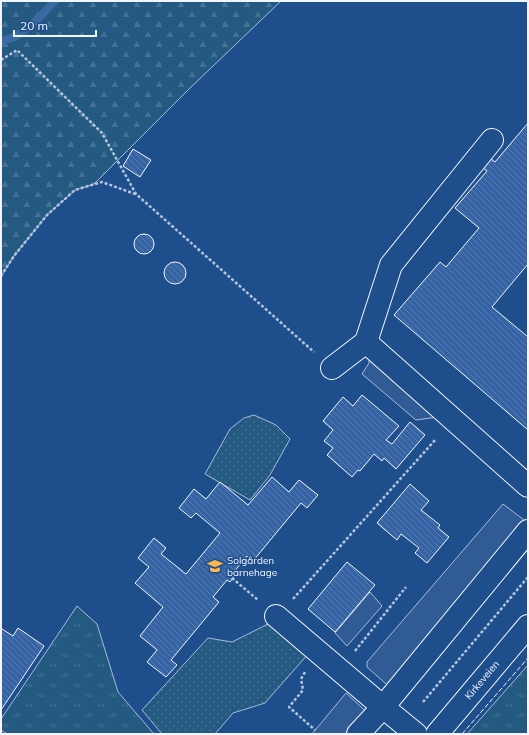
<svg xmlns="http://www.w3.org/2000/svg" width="529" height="735" viewBox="0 0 529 735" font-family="Mulish,sans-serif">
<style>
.grass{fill:url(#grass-tufts);stroke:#a8bbd7}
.forest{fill:url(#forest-firs);stroke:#a8bbd7}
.park{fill:url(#park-dots);stroke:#a8bbd7}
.parking{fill:#305b95;stroke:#a8bbd7}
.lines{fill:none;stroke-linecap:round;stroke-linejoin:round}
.stream{stroke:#3b69a3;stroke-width:8}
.building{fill:url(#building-back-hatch);stroke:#f2f6ff}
.minor-casing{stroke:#f2f6ff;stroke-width:24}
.major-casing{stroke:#f2f6ff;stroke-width:24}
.path{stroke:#b3c4dc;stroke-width:2.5;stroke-dasharray:3 2;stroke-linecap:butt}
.minor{stroke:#1f4e8c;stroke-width:22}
.major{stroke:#1f4e8c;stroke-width:22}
.fence{stroke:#f2f6ff;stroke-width:1;stroke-dasharray:5 2;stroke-linecap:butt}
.labels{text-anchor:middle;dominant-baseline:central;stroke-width:3;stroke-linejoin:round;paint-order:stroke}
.poi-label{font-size:10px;fill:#f2f6ff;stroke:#1f4e8c;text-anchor:start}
.street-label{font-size:10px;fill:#f2f6ff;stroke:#1f4e8c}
</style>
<defs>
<pattern id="grass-tufts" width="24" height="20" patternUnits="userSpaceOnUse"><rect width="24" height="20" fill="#245a82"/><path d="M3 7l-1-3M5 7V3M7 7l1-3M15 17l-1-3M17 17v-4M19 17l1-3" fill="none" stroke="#447295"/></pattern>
<pattern id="forest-firs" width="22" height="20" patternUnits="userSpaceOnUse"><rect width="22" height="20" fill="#245a82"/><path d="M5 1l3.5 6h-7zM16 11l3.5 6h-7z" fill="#447295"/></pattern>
<pattern id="park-dots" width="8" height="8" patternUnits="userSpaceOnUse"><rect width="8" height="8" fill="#245a82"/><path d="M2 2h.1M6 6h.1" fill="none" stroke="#447295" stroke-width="1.8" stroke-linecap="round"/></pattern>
<pattern id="building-back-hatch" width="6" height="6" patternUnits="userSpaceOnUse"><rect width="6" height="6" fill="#3563a3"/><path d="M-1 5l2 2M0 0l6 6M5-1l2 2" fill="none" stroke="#537ab1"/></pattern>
</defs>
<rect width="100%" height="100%" fill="#1f4e8c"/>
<g class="grass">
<polygon points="77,606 97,624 118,692 154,734 7,734 1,730 1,719"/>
<polygon points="528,665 528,734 467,734"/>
</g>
<polygon class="forest" points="1,1 281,1 189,89 94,184 75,190 47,215 14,256 1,276"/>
<g class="park">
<polygon points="254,415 276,425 290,439 270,475 250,500 205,474 230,429 244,418"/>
<polygon points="270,623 308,654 265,703 233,713 215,734 162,734 142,710 208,638 232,642"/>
</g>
<g class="parking">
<polygon points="369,360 438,417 416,420 362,374 369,363"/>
<polygon points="503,504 528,523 395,692 367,667 367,662"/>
<polygon points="370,592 382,606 347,646 335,633"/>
<polygon points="346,693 373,718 358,734 312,734"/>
</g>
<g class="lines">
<path class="stream" d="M1,41C25,37 39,17 55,1"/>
</g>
<g class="building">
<polygon points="528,123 528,264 492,307 528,337 528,430 394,315 440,262 446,267 479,228 455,208 487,171 483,168 491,159 495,162"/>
<polygon points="133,149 151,160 140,177 123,166"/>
<circle cx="144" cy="244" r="10"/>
<circle cx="175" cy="273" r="11"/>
<polygon points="362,395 399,426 386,440 392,444 410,422 425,435 396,469 384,458 382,461 374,454 360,471 358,470 352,477 327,455 333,448 324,441 333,430 323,421 343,397 353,406"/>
<polygon points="272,477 289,492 299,480 318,495 307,508 301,503 253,561 247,556 233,573 235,575 230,582 227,580 213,597 219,602 171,660 177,665 166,677 147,662 157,650 140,636 163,607 135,583 149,567 138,558 154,538 166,548 161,554 186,574 220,533 196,513 191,518 179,508 194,489 206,499 220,482 248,505"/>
<polygon points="410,484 429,501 421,510 440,525 438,528 449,537 427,563 415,553 419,548 401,534 397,540 377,523"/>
<polygon points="347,562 375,585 335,632 308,609"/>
<polygon points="18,628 44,646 1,710 1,631 2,629 13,636"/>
</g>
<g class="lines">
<defs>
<g id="minor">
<polyline points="366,342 391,265 492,140"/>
<polyline points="332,368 366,342 528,486"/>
<polyline points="276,616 383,707 528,531"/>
<polyline points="358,734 383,707 416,734"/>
</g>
<polyline id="major" points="437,734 528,626"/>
</defs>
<use href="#minor" class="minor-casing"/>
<use href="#major" class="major-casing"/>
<g class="path">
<polyline points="1,60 17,50 102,133 136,194 314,352"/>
<polyline points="1,276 14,256 47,215 75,190 102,182 135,194"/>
<polyline points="232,578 258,600"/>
<polyline points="293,599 436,439"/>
<polyline points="355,651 406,587"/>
<polyline points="305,672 301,679 303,690 289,707 315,730"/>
<polyline points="423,702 528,577"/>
</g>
<use href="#minor" class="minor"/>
<use href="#major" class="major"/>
<polyline class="fence" points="462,734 528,658"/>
</g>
<defs>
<symbol id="school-bare" viewBox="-9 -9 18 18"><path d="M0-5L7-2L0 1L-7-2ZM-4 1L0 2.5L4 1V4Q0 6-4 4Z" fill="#ffb74d" stroke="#1f4e8c" stroke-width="2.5" paint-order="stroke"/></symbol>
</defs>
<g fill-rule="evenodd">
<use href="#school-bare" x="204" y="555" width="22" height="22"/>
</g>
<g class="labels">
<g class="poi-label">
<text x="227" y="560">Solgården<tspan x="227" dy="12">barnehage</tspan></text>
</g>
<g class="street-label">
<text transform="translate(482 680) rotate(-50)">Kirkeveien</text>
</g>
</g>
<rect width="529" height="735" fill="none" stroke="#f2f6ff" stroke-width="4"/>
<path d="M14 30v6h82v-6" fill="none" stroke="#f2f6ff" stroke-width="2"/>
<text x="20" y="30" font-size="12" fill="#f2f6ff" stroke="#1f4e8c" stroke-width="3" paint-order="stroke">20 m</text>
</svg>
